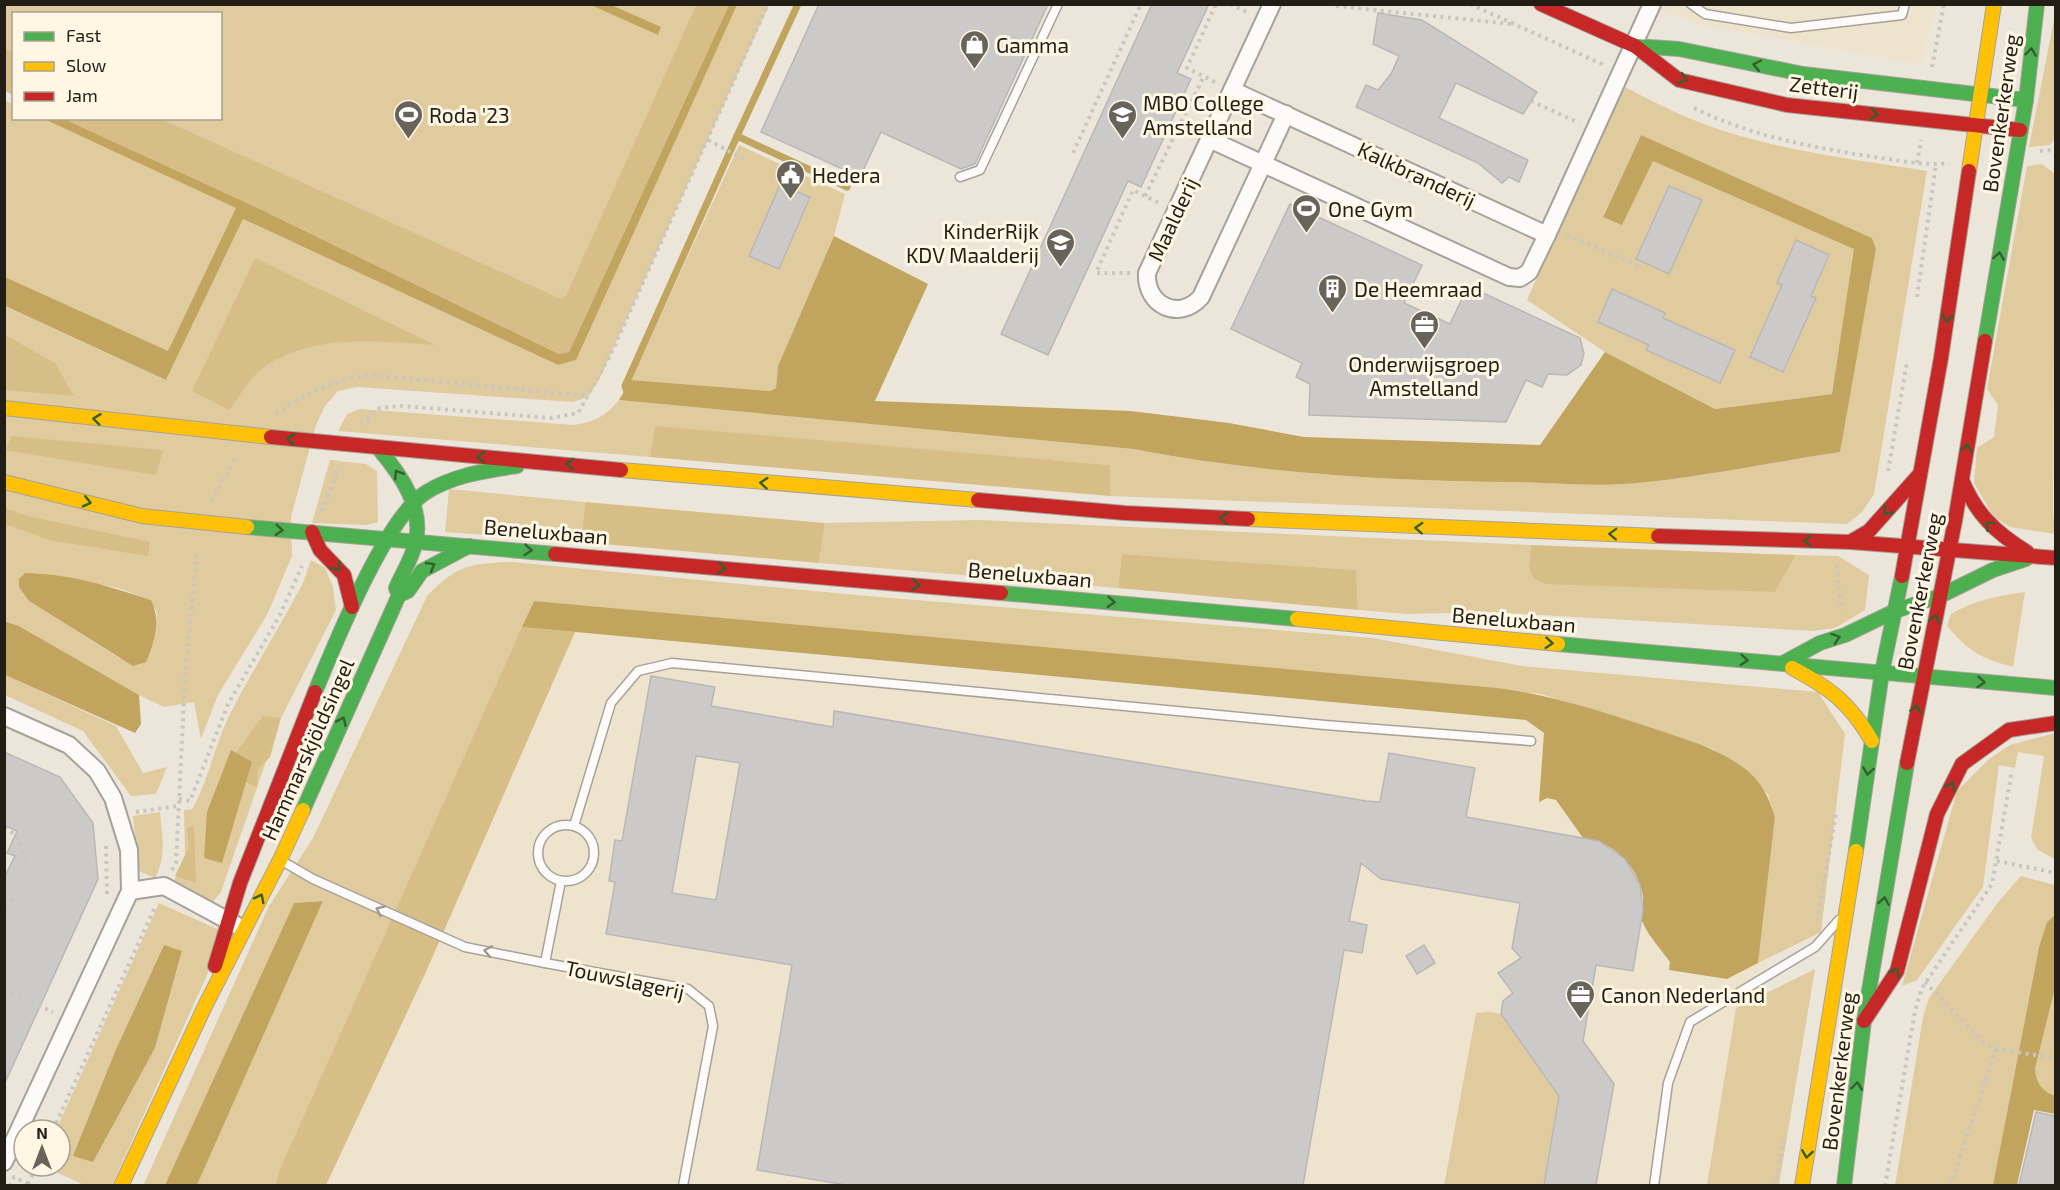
<svg xmlns="http://www.w3.org/2000/svg" width="2060" height="1190" viewBox="0 0 2060 1190" font-family="'Exo 2',sans-serif">
<style>
.built{fill:#eee3cd}
.green{fill:#e0cb9f;fill-rule:evenodd}
.forest{fill:#d7bd86}
.water{fill:#c1a45d}
.lines{fill:none;stroke-linecap:round;stroke-linejoin:round}
.stream{stroke:#c1a45d;stroke-width:7}
.building{fill:#cccac9;stroke:#b9b7b6;stroke-width:1.5;fill-rule:evenodd}
.lane-casing{stroke:#a7a299;stroke-width:11}
.street-casing{stroke:#a7a299;stroke-width:20}
.fast-casing{stroke:#a7a299;stroke-width:16}
.slow-casing{stroke:#a7a299;stroke-width:16}
.jam-casing{stroke:#a7a299;stroke-width:16}
.path{stroke:#c8c6c1;stroke-width:4;stroke-dasharray:3 4.5;stroke-linecap:butt}
.lane{stroke:#fcfbf9;stroke-width:8}
.street{stroke:#fcfbf9;stroke-width:16}
.fast{stroke:#4caf50;stroke-width:14}
.slow{stroke:#ffc107;stroke-width:14}
.jam{stroke:#c62828;stroke-width:14}
.oneway{stroke:#355f30}
.oneway2{stroke:#9a9893}
.labels{text-anchor:middle;dominant-baseline:central;stroke-width:6;stroke-linejoin:round;paint-order:stroke}
.poi-label{font-size:21px;fill:#221e16;stroke:#fff6e4;text-anchor:start}
.street-label{font-size:21px;fill:#221e16;stroke:#fff6e4}
</style>
<rect width="100%" height="100%" fill="#ece6da"/>
<g class="built">
<polygon points="1652,5 1937,5 1921,64 1697,24"/>
<polygon points="523,585 1814,695 1727,1185 256,1186"/>
</g>
<g class="green">
<polygon points="5,5 696,5 561,311 135,119 220,118 220,14 14,14 13,63 5,59"/>
<path d="M737,5H769L599,380L588,397L573,402L357,387L338,391L325,406L316,425L291,517L292,556L268,613L218,695L201,739L194,702L164,707L139,695L19,626L5,621L4,306L166,380L243,219L558,365L575,360ZM39,573L118,588L151,600L157,613L153,645L119,658L29,601Z"/>
<polygon points="2055,15 2055,138 2050,145 2029,147"/>
<path d="M1623,86C1655,103 1689,120 1724,131C1790,152 1859,160 1927,171L1874,494L1862,512L1847,524L1110,496V465L655,427L650,457L338,431L347,414L360,409L573,425C594,422 605,417 619,400L1133,449C1259,473 1386,481 1514,482C1554,483 1597,487 1637,483C1705,477 1772,462 1839,452L1876,249L1872,238L1641,135L1603,216L1653,160L1855,249L1832,394L1715,409L1605,352L1527,300Z"/>
<polygon points="4,100 13,104 14,118 44,119 237,207 169,352 5,277"/>
<polygon points="739,145 845,194 834,236 778,366 776,388 770,391 631,380"/>
<polygon points="2042,164 2055,174 2053,511 2055,534 2010,527 1994,517 1974,483 1977,448 1994,437 1998,405 1987,389 2027,166"/>
<polygon points="330,460 366,464 377,471 378,522 367,525 312,523"/>
<polygon points="449,489 585,502 581,542 445,532"/>
<polygon points="980,520 1531,545 1529,565 1775,592 1796,555 1838,556 1869,575 1865,610 1835,628 1812,631 1490,612 1407,614 1358,610 1356,570 1122,554 1118,588 819,563 825,523"/>
<path d="M311,560L325,568L333,587L336,610L281,718L221,892L213,902L172,885L185,857L184,810L192,809C209,780 214,746 229,716C252,671 279,628 303,583Z"/>
<path d="M512,562L856,595L1373,638L1522,666L1818,692L1845,734L1821,932L1758,963L1775,817L1768,794L1714,749L1541,694L534,601L279,1171L275,1185H197L323,901L294,903L165,1185L143,1186L269,906L313,838L427,596C459,564 469,564 512,562Z"/>
<path d="M2025,592L2013,667C1980,658 1970,652 1947,626L1951,614C1974,600 1998,596 2025,592Z"/>
<polygon points="5,675 116,726 143,773 167,767 156,794 131,796 83,731 5,695"/>
<polygon points="2055,733 2055,859 2038,850 2031,838 2044,756 2018,752 2015,768 1999,765 1983,887 1917,980 1902,986 1957,791 1989,759 2010,745"/>
<path d="M160,812C162,836 167,856 155,878L139,871L133,816Z"/>
<polygon points="2021,876 2055,885 2055,915 2047,922 2039,947 1993,1185 1895,1186 1923,1017 1929,998 1999,901"/>
<path d="M159,903L226,933L112,1185H84L43,1166H60V1130H56ZM164,945L182,952L155,1048L93,1162L117,1047Z"/>
<polygon points="1815,969 1779,1185 1707,1185 1736,1008"/>
<path d="M2055,988V1096C2041,1090 2037,1084 2035,1069Z"/>
<polygon points="1490,1012 1501,1014 1560,1098 1545,1185 1444,1186 1476,1013"/>
</g>
<g class="forest">
<polygon points="696,5 729,5 569,352 559,354 245,202 64,119 161,119 561,299 566,296"/>
<polygon points="4,48 13,52 13,95 5,91"/>
<path d="M255,258L435,345C377,341 315,333 264,367C251,376 239,397 229,410L192,391Z"/>
<polygon points="5,335 55,363 74,396 5,390"/>
<polygon points="655,426 1110,465 1110,496 650,457"/>
<polygon points="11,436 163,450 156,475 6,450"/>
<polygon points="585,502 825,523 819,563 581,542"/>
<polygon points="5,508 27,516 150,542 148,556 49,540 5,524"/>
<polygon points="1531,545 1796,555 1775,592 1545,584 1533,578 1529,566"/>
<polygon points="1122,554 1356,570 1358,610 1118,588"/>
<polygon points="522,627 575,632 425,974 326,1185 275,1186 279,1171"/>
<polygon points="263,716 281,718 270,757 258,769 257,787 246,782 252,762 236,753"/>
<polygon points="194,826 196,883 175,876 189,847 187,828"/>
</g>
<g class="water">
<polygon points="591,5 611,5 661,27 658,35"/>
<polygon points="729,5 737,5 576,360 558,365 243,219 166,380 5,306 5,277 168,351 236,208 44,119 64,119 245,202 559,354 569,352"/>
<path d="M1641,135L1872,238L1876,249L1840,452C1772,462 1705,477 1637,483C1597,487 1554,483 1514,482C1386,481 1259,473 1133,449L619,400L631,380L770,391L776,388L778,366L834,236L928,284L875,401L1131,411L1229,423L1304,437L1540,445L1605,352L1715,409L1832,394L1854,249L1653,161L1622,225L1603,217Z"/>
<path d="M25,573C68,573 111,587 151,600C161,620 155,642 146,662L133,666L29,601L19,587V579Z"/>
<path d="M534,601L1497,688C1551,695 1600,711 1652,728C1684,739 1716,747 1744,768C1761,781 1769,797 1775,817L1758,963L1727,979L1669,970L1670,962C1661,949 1649,937 1643,923C1639,916 1644,904 1643,896C1638,866 1613,841 1583,838L1556,800L1547,798L1539,802L1544,733L1526,720L522,627Z"/>
<polygon points="4,621 19,626 139,695 141,724 135,733 5,675"/>
<polygon points="231,750 252,762 222,863 204,858 207,812"/>
<polygon points="323,901 197,1185 165,1185 294,903"/>
<path d="M2055,915V988L2035,1069C2037,1084 2041,1090 2055,1096V1114L2034,1110L2017,1185H1993L2039,947L2047,922Z"/>
<polygon points="164,945 182,951 155,1048 93,1162 73,1156 117,1047"/>
</g>
<g class="lines">
<g class="stream">
<polyline points="798,4 737,136 847,187"/>
<polyline points="627,392 625,386 737,136"/>
</g>
</g>
<g class="building">
<polygon points="819,4 1048,4 975,164 961,169 881,132 860,177 761,132"/>
<polygon points="1152,4 1209,4 1177,73 1191,79 1141,187 1128,181 1048,355 1001,334"/>
<polygon points="1378,13 1422,20 1537,92 1523,114 1456,83 1439,118 1528,160 1519,182 1509,177 1502,183 1478,163 1356,107 1366,85 1378,90 1391,74 1399,56 1373,44"/>
<polygon points="780,185 810,197 779,269 749,256"/>
<polygon points="1669,186 1702,200 1669,274 1636,259"/>
<polygon points="1290,204 1422,265 1404,303 1450,324 1468,286 1580,338 1584,353 1581,365 1567,375 1548,374 1542,387 1526,380 1506,422 1309,415 1310,384 1296,377 1302,363 1231,329"/>
<polygon points="1796,240 1829,255 1811,296 1816,298 1783,372 1750,357 1782,285 1777,283"/>
<polygon points="1612,289 1665,313 1663,318 1735,350 1720,383 1646,350 1649,345 1598,322"/>
<path d="M651,676L715,687L711,706L833,727L834,711L1366,801L1380,802L1389,753L1475,768L1466,817L1599,841L1625,859L1640,885L1643,910L1633,971L1596,965L1583,1041L1614,1084L1596,1185H1544L1559,1096L1501,1014L1503,1001L1513,993L1498,973L1521,958L1512,948L1520,903L1381,879L1361,863L1349,921L1367,925L1362,953L1344,950L1303,1185H846L757,1170L792,965L606,934L615,882L609,881L615,840L622,841ZM696,756L740,763L716,900L672,893Z"/>
<polygon points="4,752 60,777 93,823 98,879 4,1085 4,878 15,856 7,853 17,831 4,825"/>
<polygon points="1424,945 1435,963 1417,974 1406,956"/>
<polygon points="2036,1112 2055,1116 2055,1185 2019,1185"/>
</g>
<g class="lines">
<defs>
<g id="lane">
<polyline points="1691,4 1705,14 1791,28 1902,15 1905,4"/>
<polyline points="960,177 980,170 1058,4"/>
<circle cx="566" cy="853" r="28"/>
<polyline points="574,826 611,703 638,671 672,663 1325,725 1531,741"/>
<polyline points="282,861 313,879 465,947 545,963"/>
<polyline points="561,881 545,963 688,989 709,1006 713,1026 683,1186"/>
<polyline points="1654,1186 1668,1083 1690,1022 1815,947 1839,920"/>
</g>
<g id="street">
<path d="M1272,4L1147,273C1145,305 1179,322 1201,297L1286,114"/>
<polyline points="1232,90 1547,235 1652,4"/>
<polyline points="1209,139 1509,277 1520,278 1529,272 1547,235"/>
<polyline points="4,716 69,745 97,771 113,798 129,850 130,891 4,1162"/>
<polyline points="130,891 164,886 236,925"/>
</g>
<g id="fast">
<polyline points="1635,46 1679,49 1803,74 2026,100"/>
<polyline points="1985,341 2026,100 2037,4"/>
<polyline points="247,527 555,554"/>
<polyline points="1001,593 1297,619"/>
<polyline points="399,595 408,591 422,571 469,546"/>
<polyline points="1558,644 2056,688"/>
<polyline points="1783,663 1820,643 1845,635 1895,611 1940,596 1993,570 2026,559"/>
<path d="M315,692C335,644 385,519 425,493C453,475 485,471 517,466"/>
<path d="M303,810L399,595L396,588C402,574 411,560 415,545C425,509 401,475 379,449"/>
<polyline points="1856,851 1882,672 1902,576"/>
<polyline points="1844,1186 1864,1021 1907,763"/>
</g>
<g id="slow">
<polyline points="1969,171 1994,4"/>
<polyline points="4,408 271,437"/>
<polyline points="621,470 978,500"/>
<polyline points="4,482 142,516 247,527"/>
<polyline points="1248,519 1658,536"/>
<polyline points="1297,619 1558,644"/>
<path d="M1792,668C1830,688 1850,703 1872,741"/>
<polyline points="121,1186 205,1006 280,860 303,810"/>
<polyline points="1802,1186 1856,851"/>
</g>
<g id="jam">
<polyline points="1541,4 1635,46 1679,80 1787,105 2020,130"/>
<polyline points="271,437 621,470"/>
<path d="M1962,480C1976,514 1996,533 2027,552"/>
<polyline points="978,500 1125,513 1248,519"/>
<polyline points="312,532 320,550 344,575 352,607"/>
<polyline points="1658,536 1850,542 2056,558"/>
<polyline points="1850,542 1869,531 1919,475"/>
<polyline points="555,554 1001,593"/>
<polyline points="1902,576 1941,358 1969,171"/>
<polyline points="1907,763 1955,521 1985,341"/>
<polyline points="215,966 240,883 315,692"/>
<polyline points="1864,1021 1897,971 1937,814 1962,764 2009,730 2056,723"/>
</g>
</defs>
<use href="#lane" class="lane-casing"/>
<use href="#street" class="street-casing"/>
<use href="#fast" class="fast-casing"/>
<use href="#slow" class="slow-casing"/>
<use href="#jam" class="jam-casing"/>
<g class="path">
<polyline points="1230,4 1249,13"/>
<polyline points="1470,4 1604,65"/>
<polyline points="1336,6 1511,24"/>
<polyline points="1932,67 1944,4"/>
<polyline points="1215,82 1187,68 1216,4"/>
<polyline points="1531,101 1579,123"/>
<path d="M1694,108C1752,137 1817,148 1880,158C1903,161 1926,166 1949,163"/>
<polyline points="708,140 744,159"/>
<polyline points="2040,151 2056,150"/>
<polyline points="1073,153 1141,4"/>
<polyline points="1917,163 1921,140"/>
<polyline points="1145,196 1204,76"/>
<polyline points="1567,235 1641,267"/>
<polyline points="1130,273 1096,273 1133,190 1159,203"/>
<polyline points="1917,297 1936,164"/>
<path d="M276,414C305,393 335,379 371,375L586,396"/>
<polyline points="361,424 380,408 402,406 551,418 578,413 611,354 768,4"/>
<polyline points="1888,471 1907,362"/>
<polyline points="211,501 236,458"/>
<polyline points="322,511 339,468"/>
<polyline points="2055,518 2056,517"/>
<polyline points="1837,565 1841,611"/>
<polyline points="179,799 190,801 228,704 280,615 302,566"/>
<polyline points="136,812 177,806"/>
<path d="M4,828C20,835 23,848 25,863"/>
<polyline points="106,846 107,895"/>
<polyline points="1997,861 2056,873"/>
<polyline points="172,870 176,863 185,677 197,553"/>
<polyline points="4,915 12,898"/>
<polyline points="1817,921 1836,814"/>
<polyline points="1925,982 1983,1042 1996,1049 1950,1186"/>
<polyline points="4,990 53,1012"/>
<polyline points="1996,1049 2056,1058"/>
<polyline points="53,1130 155,907"/>
<polyline points="28,1184 36,1166"/>
<polyline points="10,1186 14,1177 33,1186"/>
<polyline points="1775,1186 1784,1140"/>
<polyline points="1885,1186 1915,1011 1922,988 1992,884 2012,770"/>
</g>
<use href="#lane" class="lane"/>
<use href="#street" class="street"/>
<use href="#fast" class="fast"/>
<use href="#slow" class="slow"/>
<use href="#jam" class="jam"/>
</g>
<defs><path id="oneway-chevron" d="M-2-3.5L2.5 0L-2 3.5" fill="none" stroke-width="1.6" stroke-linecap="round" stroke-linejoin="round" transform="scale(1.5)"/></defs>
<g class="oneway">
<use href="#oneway-chevron" transform="translate(2031 52) rotate(-83)"/>
<use href="#oneway-chevron" transform="translate(1757 65) rotate(-168)"/>
<use href="#oneway-chevron" transform="translate(1683 79) rotate(21)"/>
<use href="#oneway-chevron" transform="translate(1874 114) rotate(6)"/>
<use href="#oneway-chevron" transform="translate(1999 256) rotate(-81)"/>
<use href="#oneway-chevron" transform="translate(1947 318) rotate(99)"/>
<use href="#oneway-chevron" transform="translate(97 419) rotate(-173)"/>
<use href="#oneway-chevron" transform="translate(291 439) rotate(-174)"/>
<use href="#oneway-chevron" transform="translate(1967 448) rotate(-81)"/>
<use href="#oneway-chevron" transform="translate(481 457) rotate(-176)"/>
<use href="#oneway-chevron" transform="translate(570 464) rotate(-175)"/>
<use href="#oneway-chevron" transform="translate(398 474) rotate(-122)"/>
<use href="#oneway-chevron" transform="translate(764 483) rotate(-175)"/>
<use href="#oneway-chevron" transform="translate(87 502) rotate(13)"/>
<use href="#oneway-chevron" transform="translate(1887 511) rotate(132)"/>
<use href="#oneway-chevron" transform="translate(1224 518) rotate(-177)"/>
<use href="#oneway-chevron" transform="translate(1989 525) rotate(-135)"/>
<use href="#oneway-chevron" transform="translate(1419 528) rotate(-177)"/>
<use href="#oneway-chevron" transform="translate(279 530) rotate(5)"/>
<use href="#oneway-chevron" transform="translate(1613 534) rotate(-178)"/>
<use href="#oneway-chevron" transform="translate(1808 541) rotate(-178)"/>
<use href="#oneway-chevron" transform="translate(528 550) rotate(5)"/>
<use href="#oneway-chevron" transform="translate(431 566) rotate(-30)"/>
<use href="#oneway-chevron" transform="translate(337 567) rotate(50)"/>
<use href="#oneway-chevron" transform="translate(722 568) rotate(5)"/>
<use href="#oneway-chevron" transform="translate(916 585) rotate(5)"/>
<use href="#oneway-chevron" transform="translate(1111 602) rotate(5)"/>
<use href="#oneway-chevron" transform="translate(1935 619) rotate(-78)"/>
<use href="#oneway-chevron" transform="translate(1836 638) rotate(-18)"/>
<use href="#oneway-chevron" transform="translate(1549 643) rotate(5)"/>
<use href="#oneway-chevron" transform="translate(1744 660) rotate(5)"/>
<use href="#oneway-chevron" transform="translate(1981 682) rotate(5)"/>
<use href="#oneway-chevron" transform="translate(1916 709) rotate(-78)"/>
<use href="#oneway-chevron" transform="translate(342 721) rotate(-66)"/>
<use href="#oneway-chevron" transform="translate(1868 771) rotate(98)"/>
<use href="#oneway-chevron" transform="translate(1951 786) rotate(-63)"/>
<use href="#oneway-chevron" transform="translate(260 898) rotate(-63)"/>
<use href="#oneway-chevron" transform="translate(1884 901) rotate(-81)"/>
<use href="#oneway-chevron" transform="translate(1895 972) rotate(-65)"/>
<use href="#oneway-chevron" transform="translate(1857 1086) rotate(-83)"/>
<use href="#oneway-chevron" transform="translate(1807 1154) rotate(99)"/>
</g>
<g class="oneway2">
<use href="#oneway-chevron" transform="translate(380 910) rotate(-156)"/>
<use href="#oneway-chevron" transform="translate(488 951) rotate(-169)"/>
</g>
<defs>
<symbol id="shop-pin" viewBox="-11 -11 22 30"><path d="M0 17L-7.5 6A9.5 9.5 0 1 1 7.5 6Z" fill="#69645b" stroke="#fff6e4"/><path d="M-5-2.5h2.3a2.7 3.5 0 0 1 5.4 0H5L5.5 6h-11ZM-1.5-2.5h3a1.5 2.3 0 0 0-3 0Z" fill="#fff"/></symbol>
<symbol id="stadium-pin" viewBox="-11 -11 22 30"><path d="M0 17L-7.5 6A9.5 9.5 0 1 1 7.5 6Z" fill="#69645b" stroke="#fff6e4"/><path d="M0-5a6.5 5 0 1 0 0 10a6.5 5 0 1 0 0-10ZM-3.5-1.8h7v3.6h-7Z" fill="#fff"/></symbol>
<symbol id="school-pin" viewBox="-11 -11 22 30"><path d="M0 17L-7.5 6A9.5 9.5 0 1 1 7.5 6Z" fill="#69645b" stroke="#fff6e4"/><path d="M0-5L7-2L0 1L-7-2ZM-4 1L0 2.5L4 1V4Q0 6-4 4Z" fill="#fff"/></symbol>
<symbol id="civic-pin" viewBox="-11 -11 22 30"><path d="M0 17L-7.5 6A9.5 9.5 0 1 1 7.5 6Z" fill="#69645b" stroke="#fff6e4"/><path d="M-.6-6.5H3V-4.5H.6V-3L4-1V1h2V6H-6V1h2V-1L-.6-3ZM-1.2 2.5V6h2.4V2.5Z" fill="#fff"/></symbol>
<symbol id="building-pin" viewBox="-11 -11 22 30"><path d="M0 17L-7.5 6A9.5 9.5 0 1 1 7.5 6Z" fill="#69645b" stroke="#fff6e4"/><path d="M-4-6H4V6H1V3H-1V6H-4ZM-2.5-4.3h1.7v1.8h-1.7ZM.8-4.3h1.7v1.8H.8ZM-2.5-1h1.7V.8h-1.7ZM.8-1h1.7V.8H.8Z" fill="#fff"/></symbol>
<symbol id="office-pin" viewBox="-11 -11 22 30"><path d="M0 17L-7.5 6A9.5 9.5 0 1 1 7.5 6Z" fill="#69645b" stroke="#fff6e4"/><path d="M-6-3h4V-5.5h4V-3h4V5H-6ZM-1-4.5V-3h2v-1.5ZM-6 0V1H6V0Z" fill="#fff"/></symbol>
</defs>
<g fill-rule="evenodd">
<use href="#shop-pin" x="958" y="28" width="33" height="45"/>
<use href="#stadium-pin" x="392" y="98" width="33" height="45"/>
<use href="#school-pin" x="1106" y="98" width="33" height="45"/>
<use href="#civic-pin" x="774" y="158" width="33" height="45"/>
<use href="#stadium-pin" x="1290" y="192" width="33" height="45"/>
<use href="#school-pin" x="1044" y="226" width="33" height="45"/>
<use href="#building-pin" x="1316" y="272" width="33" height="45"/>
<use href="#office-pin" x="1408" y="308" width="33" height="45"/>
<use href="#office-pin" x="1564" y="978" width="33" height="45"/>
</g>
<g class="labels">
<g class="poi-label">
<text x="996" y="44">Gamma</text>
<text x="1143" y="102">MBO College<tspan x="1143" dy="24">Amstelland</tspan></text>
<text x="429" y="114">Roda '23</text>
<text x="812" y="174">Hedera</text>
<text x="1328" y="208">One Gym</text>
<text x="1039" y="230" text-anchor="end">KinderRijk<tspan x="1039" dy="24">KDV Maalderij</tspan></text>
<text x="1354" y="288">De Heemraad</text>
<text x="1424" y="363" text-anchor="middle">Onderwijsgroep<tspan x="1424" dy="24">Amstelland</tspan></text>
<text x="1601" y="994">Canon Nederland</text>
</g>
<g class="street-label">
<text transform="translate(1824 87) rotate(7)">Zetterij</text>
<text transform="translate(2000 113) rotate(-82)">Bovenkerkerweg</text>
<text transform="translate(1417 174) rotate(25)">Kalkbranderij</text>
<text transform="translate(1172 219) rotate(-65)">Maalderij</text>
<text transform="translate(546 531) rotate(5)">Beneluxbaan</text>
<text transform="translate(1030 574) rotate(5)">Beneluxbaan</text>
<text transform="translate(1919 591) rotate(-79)">Bovenkerkerweg</text>
<text transform="translate(1514 619) rotate(5)">Beneluxbaan</text>
<text transform="translate(307 749) rotate(-66)">Hammarskjöldsingel</text>
<text transform="translate(625 979) rotate(12)">Touwslagerij</text>
<text transform="translate(1838 1071) rotate(-83)">Bovenkerkerweg</text>
</g>
</g>
<rect width="2060" height="1190" fill="none" stroke="#221e16" stroke-width="12"/>
<rect x="12" y="12" width="210" height="108" fill="#fff6e4" stroke="#a7a092" stroke-width="1.5"/>
<rect x="24" y="32" width="30" height="9" fill="#4caf50" stroke="#a7a092" stroke-width="1.5"/>
<text x="66" y="42" font-size="18" fill="#221e16">Fast</text>
<rect x="24" y="62" width="30" height="9" fill="#ffc107" stroke="#a7a092" stroke-width="1.5"/>
<text x="66" y="72" font-size="18" fill="#221e16">Slow</text>
<rect x="24" y="92" width="30" height="9" fill="#c62828" stroke="#a7a092" stroke-width="1.5"/>
<text x="66" y="102" font-size="18" fill="#221e16">Jam</text>
<g transform="translate(42 1148)"><circle r="28" fill="#fff6e4" stroke="#a7a092" stroke-width="1.5"/>
<path d="M0-4.5L10 22L0 15L-10 22Z" fill="#69645b"/>
<text y="-9" font-size="16" font-weight="bold" text-anchor="middle" fill="#221e16">N</text>
</g>
</svg>
